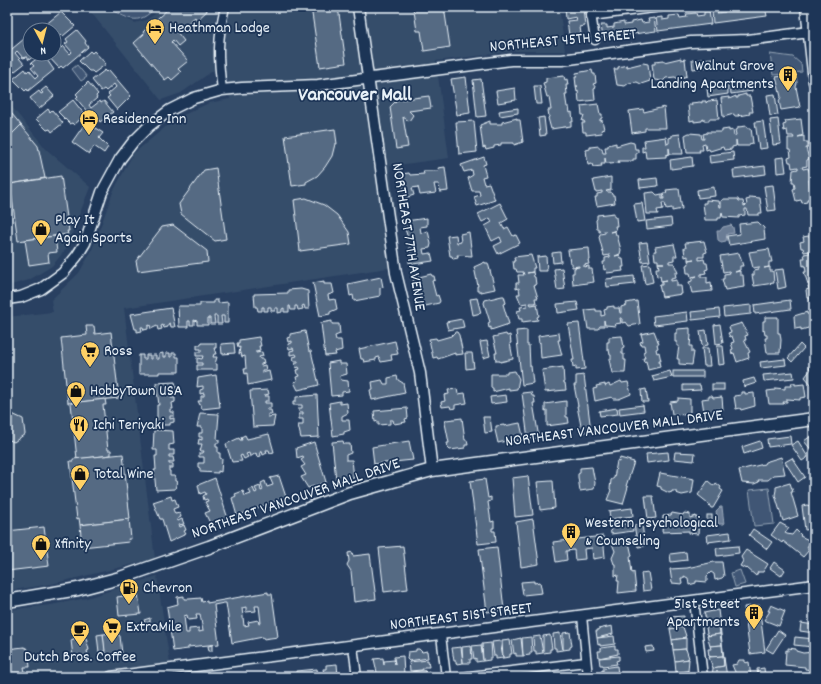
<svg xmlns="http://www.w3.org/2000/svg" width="821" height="684" viewBox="0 0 821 684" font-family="Dekko,sans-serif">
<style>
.built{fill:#364d6b}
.green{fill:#415774;stroke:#94a4b6}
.water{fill:#6b7c95;stroke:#9dabbd}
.building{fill:#556a83;stroke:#e8f1f8;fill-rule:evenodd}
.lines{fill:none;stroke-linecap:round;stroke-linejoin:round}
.minor-casing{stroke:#e8f1f8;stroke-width:11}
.tertiary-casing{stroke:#e8f1f8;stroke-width:13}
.secondary-casing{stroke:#e8f1f8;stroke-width:15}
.minor{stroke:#1d3557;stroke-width:8}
.tertiary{stroke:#1d3557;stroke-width:10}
.secondary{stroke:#1d3557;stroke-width:12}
.labels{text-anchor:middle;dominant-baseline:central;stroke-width:3.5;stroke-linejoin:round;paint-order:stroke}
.poi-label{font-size:16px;fill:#e8f1f8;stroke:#1d3557;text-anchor:start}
.street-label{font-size:16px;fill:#e8f1f8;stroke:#1d3557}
.district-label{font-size:20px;font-weight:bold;fill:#e8f1f8;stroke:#1d3557}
</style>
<rect width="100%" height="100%" fill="#294061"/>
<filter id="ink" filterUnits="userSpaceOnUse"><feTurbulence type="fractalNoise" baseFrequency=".025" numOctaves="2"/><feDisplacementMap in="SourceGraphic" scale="8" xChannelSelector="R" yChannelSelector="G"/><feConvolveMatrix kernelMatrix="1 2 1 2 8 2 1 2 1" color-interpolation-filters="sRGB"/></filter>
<g filter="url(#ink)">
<g class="built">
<polygon points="99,7 112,12 135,23 146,20 155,14 155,7 219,7 213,29 214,70 181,93 161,100 90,11"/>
<polygon points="230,7 559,7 565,51 516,51 436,61 449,158 390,166 401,266 124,308 155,559 51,584 7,591 7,317 53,312 51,300 79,273 92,250 113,192 133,154 175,119 209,103 230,99 225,67 224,35"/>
<polygon points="7,101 46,149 90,187 66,249 52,266 29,280 7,286"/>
<polygon points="157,576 170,664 71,677 7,677 7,610 51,605 87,598"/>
</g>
<g class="green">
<path d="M103,7H153V10C134,29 125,14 103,7Z"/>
<polygon points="770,54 793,57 801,64 802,72 773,75"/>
<polygon points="77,65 87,77 81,81 72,69"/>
<polygon points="769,488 774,524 754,526 749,490"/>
<polygon points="740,570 745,584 735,587 731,573"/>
</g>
<g class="water">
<polygon points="731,225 733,227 734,233 727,234 726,241 721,242 718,240 717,231 720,231 723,227"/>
<polygon points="720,507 722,507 724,524 718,524 716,511"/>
</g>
<g class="building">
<polygon points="166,7 206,7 207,11 197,20 195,17 177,32 184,41 178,46 173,40 171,42 188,61 178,69 181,72 172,80 169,77 165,80 134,43 144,34 143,32 150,25 168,9"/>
<polygon points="311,7 338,7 346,63 320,67"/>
<polygon points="410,7 444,7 450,47 424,51 421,31 417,31 414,11"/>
<polygon points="565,7 583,9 585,26 580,27 581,34 569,35 567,21 577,20 576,17 566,19"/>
<polygon points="742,7 765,7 767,16 713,23 712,11 717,10 717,13 725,12 724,9 734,8 735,11 742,10"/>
<polygon points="709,11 711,24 658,31 656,18 662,17 662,20 669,19 669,16 679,15 680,18 687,17 686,14 696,13 697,16 704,15 704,12"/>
<polygon points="61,12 75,26 63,36 61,34 58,36 51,27 49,29 50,30 39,30"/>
<polygon points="654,18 656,31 603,38 601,25 607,25 607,28 614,27 614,24 624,22 624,25 631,24 631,22 641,20 642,23 649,22 648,19"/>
<polygon points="77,30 86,41 85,43 88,47 63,68 61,66 59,68 47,55 54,54 54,49 59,45 61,48 63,46 70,54 72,52 65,44 68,42 66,39"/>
<polygon points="24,39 26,41 30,40 30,54 36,54 29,60 27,57 23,58 17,51 15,53 24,64 10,75 7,72 7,53"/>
<polygon points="90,51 92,53 94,51 106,64 94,73 92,71 89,71 79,61"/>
<polygon points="43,54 54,70 28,91 27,89 25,91 13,79 25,69 27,72 29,70 36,78 38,76 31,68 34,66 31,63"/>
<polygon points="681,58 681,60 685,59 687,76 678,79 675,77 666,78 663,81 654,80 652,64 655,64 655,61 664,60 664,62"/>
<polygon points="713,58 714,66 693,69 692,60"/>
<polygon points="643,63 648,64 650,81 641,84 637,82 629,83 625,86 617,85 614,69 618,69 618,67 627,65 627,67"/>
<polygon points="105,70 107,72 109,70 131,96 117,110 107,98 110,96 108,94 116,87 114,84 106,91 104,89 101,91 92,80"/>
<polygon points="592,70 593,74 595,74 596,83 593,84 596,88 594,89 595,100 579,102 578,91 577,92 576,87 578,86 576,86 575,77 577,77 576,73"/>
<polygon points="796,74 797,83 796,87 800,107 781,110 779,101 781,97 776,77"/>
<polygon points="564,76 565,80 567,79 568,85 566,85 567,94 565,94 567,107 569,107 570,113 572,112 573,122 571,122 571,126 551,129 548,118 549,117 548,110 551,110 549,97 547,97 543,83 546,82 546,78"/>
<polygon points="466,77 470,113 457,115 451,79"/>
<polygon points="481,79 486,116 477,117 473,80"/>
<polygon points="88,82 98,94 96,96 97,98 89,105 91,108 100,101 101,103 104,101 113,112 100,122 99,120 96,122 76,98 78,96 76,94"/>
<polygon points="751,83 752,91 731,94 730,85"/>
<polygon points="534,86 540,86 542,104 536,104"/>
<polygon points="728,86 728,94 708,97 707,89"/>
<polygon points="46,87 54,96 39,109 30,98 39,91 41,94 43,93 41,91"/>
<polygon points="515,88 516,100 498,103 496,91"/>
<polygon points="746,94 746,96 750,96 753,112 749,112 750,114 740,116 738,114 739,116 734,116 734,114 723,117 721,98 729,97 729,99 736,96 736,98 738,98 738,96"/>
<polygon points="775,94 778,115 770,116 767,95"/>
<polygon points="429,96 431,108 409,111 413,115 409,121 403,117 408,147 396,149 390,107 397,100"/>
<polygon points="73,100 85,115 74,125 72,123 70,124 58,112"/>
<polygon points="717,100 719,119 709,119 709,121 704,121 704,119 702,120 702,121 694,122 694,120 690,121 688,105 692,105 691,103 700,102 702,103 702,101 706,101 706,103 708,101"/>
<polygon points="598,104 600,114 602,114 602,118 600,119 600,121 602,120 604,129 601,130 602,133 586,135 586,132 583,132 582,123 585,123 584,121 582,121 584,115 582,115 581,106"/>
<polygon points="664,107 666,128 645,128 645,131 632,133 629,111 643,109 644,112"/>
<polygon points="7,108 21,125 7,139"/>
<polygon points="518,108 518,113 500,116 499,111"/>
<polygon points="48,109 50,112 52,110 63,123 52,132 50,129 47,130 36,119"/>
<polygon points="544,117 546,135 540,136 538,118"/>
<polygon points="517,118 517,120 520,120 523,142 514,145 514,143 501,143 501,145 494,146 494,148 486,150 485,147 483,148 480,125 490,121 490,124 502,124 502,122"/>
<polygon points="778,119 781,144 773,145 770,120"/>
<polygon points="801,119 803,135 798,137 804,136 804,142 808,142 808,148 806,148 809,159 807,160 807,166 802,167 803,169 808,168 812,179 809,180 810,187 813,186 813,191 811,191 812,199 807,199 807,202 802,203 801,200 796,201 793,189 795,188 794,182 792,182 793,170 798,169 798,167 792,168 791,162 789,162 788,158 791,157 790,150 788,150 788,138 794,138 793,136 788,136 787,130 784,131 783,125 786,124 785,121"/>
<polygon points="474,121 477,152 459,154 456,122"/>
<polygon points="763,121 767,148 759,149 755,122"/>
<polygon points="86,122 103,133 99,138 108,147 104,153 94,146 89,154 72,142"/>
<polygon points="21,125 38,146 45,178 10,184 7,166 7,139"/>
<polygon points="747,126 747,128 751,128 753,143 749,144 749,146 737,146 736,140 736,146 732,147 732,149 724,150 723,147 710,151 709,149 706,150 705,143 702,144 703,150 699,150 700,152 687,152 685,135 689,133 701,134 702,139 704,139 703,134 707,133 707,132 722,132 722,130 729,129 729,131 733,130 734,136 736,135 735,130 738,129 738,127"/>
<polygon points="335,129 337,144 335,144 332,156 325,167 317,176 306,182 306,184 292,186 285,136"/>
<polygon points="680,134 683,154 670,154 669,148 669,154 666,155 666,157 646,158 645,151 642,152 642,147 645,147 644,140 666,137 667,144 669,143 669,138 672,137 672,135"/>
<polygon points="630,142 634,143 635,149 638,149 638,153 636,153 636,159 633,159 633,161 618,161 619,163 610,164 610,163 606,163 605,158 605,164 601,164 602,166 593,167 592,164 588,165 586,150 590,149 590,147 599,146 599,148 602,148 603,153 606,153 605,147 608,147 608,145 616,143 616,146"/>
<polygon points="733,152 734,160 710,163 709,155"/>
<polygon points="484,157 486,164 483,165 486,176 482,177 484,184 489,183 495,200 477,206 474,197 480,195 479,191 472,191 468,178 473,175 472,170 464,172 461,165"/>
<polygon points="692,157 693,166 671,169 670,160"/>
<polygon points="784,157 786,172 777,173 776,158"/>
<polygon points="765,166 766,174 734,178 733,170"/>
<polygon points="445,167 448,191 440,192 439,184 434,184 436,193 420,195 418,187 412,188 414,195 405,198 402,174 409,173 410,175 424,174 423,171 439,171 438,168"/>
<polygon points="216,168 226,239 215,241 181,214 179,204 204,170"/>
<polygon points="61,176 69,231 67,231 68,234 18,241 10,184"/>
<polygon points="611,177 611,190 606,191 607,192 611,192 612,195 614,195 615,203 597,206 595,197 597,197 597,194 602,193 602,191 596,192 593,180"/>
<polygon points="657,178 658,186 640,188 639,180"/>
<polygon points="773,185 776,210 768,211 764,186"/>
<polygon points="714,187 715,196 698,198 697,190"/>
<polygon points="675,189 679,189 682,209 672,211 672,208 666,209 665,203 662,203 663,209 657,210 658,214 647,214 645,193 654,192 657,195 662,194 662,199 664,199 663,193 667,193 666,190"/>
<polygon points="750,197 760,198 762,213 759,213 759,215 748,215 747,209 745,209 745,215 739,216 739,218 723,217 722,212 721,218 718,218 718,220 705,220 703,203 706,203 706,200 719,201 720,207 721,207 721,201 724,199 738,199 739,201 743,201 744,206 747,205 746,200 750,199"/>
<polygon points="306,198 324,205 337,215 349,232 351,244 300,251 294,200"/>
<polygon points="500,203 508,219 501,223 504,229 508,227 513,236 516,235 520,243 498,254 494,246 502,242 500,237 492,241 485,226 492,222 490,218 482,222 478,214"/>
<polygon points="642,203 645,221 637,222 634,204"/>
<polygon points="614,213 614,217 616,217 617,226 615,226 616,230 610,232 615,231 616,235 617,235 621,250 620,254 615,256 620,255 621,259 623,259 624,267 622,267 623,271 607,273 606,269 604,270 603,262 605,262 605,258 610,257 610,255 604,256 599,237 600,234 605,233 605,231 599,232 599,229 597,229 596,220 597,219 597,215"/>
<polygon points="427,218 427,226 420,227 421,233 428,231 431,244 430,248 423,249 424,254 431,253 433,261 413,264 412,262 409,263 409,258 412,257 409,247 415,246 413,238 408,238 403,223 407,223 406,221"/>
<polygon points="671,218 672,226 647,229 646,221"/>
<polygon points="758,222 764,228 765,239 729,245 727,236 740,234 739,224"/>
<polygon points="173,225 207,251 208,262 138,271 136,261 162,227"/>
<polygon points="469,232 472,256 457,255 458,258 453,259 452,256 450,256 447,236 456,235 457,243 461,242 460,234"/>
<polygon points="814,235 814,285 808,284 804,272 806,272 805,265 803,266 802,258 805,258 804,254 810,253 810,251 804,252 803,248 801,248 800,242 804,241 803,237"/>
<polygon points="55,236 57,252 48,253 49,262 29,265 25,240"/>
<polygon points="704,241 707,252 704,253 704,257 699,257 699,260 704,259 705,263 707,263 708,269 705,270 706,273 701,274 701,277 707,277 707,283 711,282 712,291 692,293 689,282 692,281 692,278 697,276 691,277 690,273 687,273 686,265 689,264 688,260 694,259 688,260 688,256 685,257 684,248 686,248 685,243"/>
<polygon points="647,242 650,261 642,262 639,243"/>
<polygon points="674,244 677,256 674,256 674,260 669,261 669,263 674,263 678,273 675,273 676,277 671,278 671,281 677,280 677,286 681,286 682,294 662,297 659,285 662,285 662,281 667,280 661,281 660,276 657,277 656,268 659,268 658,263 664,263 658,263 658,260 655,260 654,251 656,251 655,247"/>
<polygon points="589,248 590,260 588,260 589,264 584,265 584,267 589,266 589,269 592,269 594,282 573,285 572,273 574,273 574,268 579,267 579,266 572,267 572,263 570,263 568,250"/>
<polygon points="769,249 772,262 769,262 769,267 764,268 770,267 770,271 773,271 774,283 754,286 752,275 754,275 754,270 759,269 759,267 753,268 749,252"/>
<polygon points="560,252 561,262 553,263 552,253"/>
<polygon points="739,253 743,266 740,266 740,270 735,272 740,271 740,275 743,275 744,287 725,290 722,279 724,279 724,274 730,273 729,271 723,272 720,256"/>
<polygon points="531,255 535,268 533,268 533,272 527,273 533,272 534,277 535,277 536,285 534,285 538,298 535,298 536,303 530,303 531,305 537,304 539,316 537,317 538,320 522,322 522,319 519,319 517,311 521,310 520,307 527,306 527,303 521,304 517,294 520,294 519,288 516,289 516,283 519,283 518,275 524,275 523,272 517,272 516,269 514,269 513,261 515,261 514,257"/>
<polygon points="546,256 547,271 538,271 537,257"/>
<polygon points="485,262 485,263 488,263 495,289 481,292 481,291 477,291 477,286 478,286 474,267"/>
<polygon points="650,264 653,282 645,284 642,265"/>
<polygon points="562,268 565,289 557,290 554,269"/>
<polygon points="783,269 786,287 778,289 775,270"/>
<polygon points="431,274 432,276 434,276 435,280 432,281 436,296 438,295 440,301 439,303 421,307 419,305 418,301 420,300 413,281 415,278"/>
<polygon points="634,276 635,284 607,287 606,279"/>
<polygon points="381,277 383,287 380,288 380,296 354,301 353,295 350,296 348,284"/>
<polygon points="324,281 324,284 332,284 334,293 328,295 329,300 335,299 337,309 330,312 330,314 320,316 313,283"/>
<polygon points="814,285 814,301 810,301 810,298 807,298 806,290 809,289 808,286"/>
<polygon points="301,289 308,291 309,309 305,309 304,305 302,306 303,309 298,310 297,306 295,306 295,310 291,310 290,306 289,306 289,312 284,312 284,308 282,309 282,312 278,313 278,308 275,308 275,311 271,311 271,307 268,307 268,311 264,311 264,307 262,307 262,311 258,311 257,307 255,307 254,294 288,293 288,290"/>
<polygon points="502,296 504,296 506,303 503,304 509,324 491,330 491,327 489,328 488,323 490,322 484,303 485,300"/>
<polygon points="477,298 481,313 473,315 470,299"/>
<polygon points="214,300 218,300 218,303 228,302 228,323 224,323 224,316 221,316 222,324 217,324 217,316 214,316 215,324 210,324 210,318 208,318 208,325 197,325 197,321 194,320 194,325 190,325 190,321 188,321 188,327 179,327 178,306 200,306 200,303 214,303"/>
<polygon points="790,300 791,309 755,314 754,305"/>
<polygon points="637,301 640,324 629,326 626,322 622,323 622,318 620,318 621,323 615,324 616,326 605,325 604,320 604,326 600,326 598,329 588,329 585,310 596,309 596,311 601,311 601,316 605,315 604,310 607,309 607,307 614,306 614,308 619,308 620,313 621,313 621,307 627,305 626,303"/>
<polygon points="577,302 579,310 558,313 557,304"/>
<polygon points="751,305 751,314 724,317 723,308"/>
<polygon points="171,308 175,327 171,327 170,323 168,324 168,327 164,328 163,325 161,326 162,329 158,330 157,326 151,329 150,325 148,326 148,329 144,330 143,327 141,327 142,331 137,332 137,329 135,329 131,314"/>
<polygon points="719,309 720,317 692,320 691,312"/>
<polygon points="687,312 688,321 654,325 653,316"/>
<polygon points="807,312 807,314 814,315 814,328 812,327 801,330 801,328 795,329 794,316"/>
<polygon points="765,317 778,317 778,333 780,333 781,340 780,353 767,353 765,338 767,338 767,335 765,335 764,330 763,331 763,321 765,321"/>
<polygon points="462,319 464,327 448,330 446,322"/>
<polygon points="332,321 332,324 339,324 340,334 335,336 336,340 341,340 342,350 335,352 336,355 325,356 321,323"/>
<polygon points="579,323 585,369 576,370 576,366 573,367 572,360 574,360 568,324"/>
<polygon points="742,323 748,335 745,336 746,340 744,340 750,352 748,353 749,358 737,362 734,353 732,354 731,350 733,349 731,343 734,342 732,336 730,337 728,333 731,332 729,327"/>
<polygon points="720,324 723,343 716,344 714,325"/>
<polygon points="86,326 94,326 95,334 111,332 119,398 68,403 61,338 87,335"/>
<polygon points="690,328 690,335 691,335 690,346 692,346 692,352 694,352 692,365 679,364 679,359 677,359 679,346 677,346 677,342 675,342 675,333 677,333 677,329"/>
<polygon points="527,330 527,345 529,345 530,366 531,366 533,383 522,385 516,331"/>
<polygon points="706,330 708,345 702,346 700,331"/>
<polygon points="305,331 309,351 311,351 319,385 298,390 294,382 297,381 296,377 300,376 299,374 297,374 296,370 300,369 299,367 296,368 295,363 298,363 298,361 294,361 293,357 297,356 296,354 290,355 290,351 294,350 293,348 289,349 288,344 292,343 292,341 288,342 287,338 290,337 290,334"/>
<polygon points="654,331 659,344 657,344 658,348 656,349 657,353 659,352 661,361 659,361 660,367 648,370 646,361 644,362 643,358 645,358 643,352 645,351 644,345 641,345 640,342 643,341 641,334"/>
<polygon points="455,332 457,332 459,335 463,354 455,355 455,353 438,359 437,357 433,358 429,339 436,338 437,340 451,336"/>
<polygon points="559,333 560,340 558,340 562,355 541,358 540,342 539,343 538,336"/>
<polygon points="506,334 507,336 510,335 511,343 510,343 513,359 500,362 500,361 496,361 495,353 497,353 493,337"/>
<polygon points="622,336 624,347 622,348 622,354 624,354 624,360 626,360 625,373 612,373 609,359 611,359 611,355 610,355 609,350 607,350 607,342 609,342 609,337"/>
<polygon points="259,337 261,346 259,346 260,350 256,351 256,353 262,352 263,356 259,357 260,359 263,359 264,363 261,364 261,366 265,365 266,370 262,370 262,373 269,371 271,380 248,385 247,373 245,374 244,369 246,369 245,356 242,357 241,353 239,354 240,347 238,348 237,343 239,343 239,340"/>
<polygon points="395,341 398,354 391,355 392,360 381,362 379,357 376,358 376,360 364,362 363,359 361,359 359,349"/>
<polygon points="487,341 490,356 483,358 480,342"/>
<polygon points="201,343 216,343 216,348 214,348 216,354 214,354 213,357 217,357 215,364 217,364 217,370 197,370 197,365 202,365 202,363 197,363 197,358 202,359 203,356 196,356 196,352 201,352 201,349 197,349 197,345 201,345"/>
<polygon points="234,343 235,353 222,354 221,344"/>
<polygon points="800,344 804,348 792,362 788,358"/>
<polygon points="717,346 723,346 725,364 719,365"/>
<polygon points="702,348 708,348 710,366 704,366"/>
<polygon points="163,353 163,357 166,357 166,353 170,353 170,357 172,357 172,353 176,353 176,357 179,357 179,372 159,372 159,374 139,374 139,355 143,355 143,359 146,359 146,355 150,355 150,359 152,359 152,355 156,355 156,359 159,359 159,354"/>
<polygon points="465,353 472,353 474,368 466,369"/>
<polygon points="785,359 786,365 761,368 760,362"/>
<polygon points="339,361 339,364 346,364 347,374 340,376 341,380 348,381 349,391 342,392 342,395 331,396 328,363"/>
<polygon points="812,364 814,365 814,382 811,384 805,377 811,369 809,368"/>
<polygon points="563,367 564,383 565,383 566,390 545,392 542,370"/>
<polygon points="515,371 519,379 517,389 509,390 509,388 493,392 493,388 491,388 491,374 507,374 507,372"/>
<polygon points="670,371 672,377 654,381 652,376"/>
<rect x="673" y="371" width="30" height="6"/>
<polygon points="793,372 794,378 764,381 763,375"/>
<polygon points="216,375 220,407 202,409 198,401 201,401 201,396 204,396 204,393 200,394 200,390 203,389 203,386 197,387 198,378"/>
<polygon points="584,375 591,431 580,433 579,427 581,426 577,406 578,406 574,385 576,385 576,376"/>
<polygon points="397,376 398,380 403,383 405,393 372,400 370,390 373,389 372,382 382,380 384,384 388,384 388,378"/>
<polygon points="754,378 756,383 744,387 743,381"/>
<polygon points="621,381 622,383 628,382 631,394 619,399 613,399 612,397 595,401 593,389 597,388 596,386 605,384 605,386 609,384 610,386"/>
<polygon points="175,382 177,391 175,391 175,396 171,396 171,398 175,398 175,402 172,403 173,409 170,409 170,412 174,412 174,416 170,416 170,419 174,418 174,422 170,423 170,425 157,425 157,405 159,405 156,383"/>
<polygon points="791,383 795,383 795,385 804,384 806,397 800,398 800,400 787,399 787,402 783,402 784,404 769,404 767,391 775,390 775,388 785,389 785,386 792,386"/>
<rect x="712" y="384" width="12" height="6"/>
<polygon points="683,385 700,385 701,390 683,391"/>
<polygon points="457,389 458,394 465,393 467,403 455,405 455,408 451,409 450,406 442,407 441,402 445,401 444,395 449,394 448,390"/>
<polygon points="646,389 648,402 642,402 641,390"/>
<polygon points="268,390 269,394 265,395 265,396 269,396 269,401 265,401 265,403 271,403 271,408 267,408 267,410 271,410 272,414 268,414 268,417 275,416 273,426 253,427 250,391"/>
<polygon points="531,392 532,396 534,396 535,403 533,403 539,438 528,439 522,393"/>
<polygon points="741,392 745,392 745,394 754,393 755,406 741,410 740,408 736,409 734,396 741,395"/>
<polygon points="317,395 319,437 301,438 298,425 303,425 303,419 299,419 299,414 303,414 303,412 299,412 299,408 302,408 302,405 293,405 293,401 296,401 296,397"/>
<polygon points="506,395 507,402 491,404 490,397"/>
<polygon points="709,396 712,396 713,398 722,397 723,410 709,414 709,412 704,412 702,399 709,398"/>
<polygon points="678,398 690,399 690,412 686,413 686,415 672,414 670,402 678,401"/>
<polygon points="105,399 106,405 103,405 108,450 111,450 111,455 77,459 71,403"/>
<polygon points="340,401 340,404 347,403 348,413 342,416 342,420 349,420 350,430 344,432 344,434 333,436 329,403"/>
<polygon points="566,401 566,417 568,417 569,423 547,426 547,410 545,411 545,404"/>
<polygon points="643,405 644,411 620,414 619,408"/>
<polygon points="407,408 408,418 405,419 406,422 394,424 393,420 390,420 390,424 378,425 378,421 375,422 374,411"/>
<polygon points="617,408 618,414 600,416 599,411"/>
<polygon points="10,413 23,419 25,434 14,442 7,439 7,415"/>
<polygon points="200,413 219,414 217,439 219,440 219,443 216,443 216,447 218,447 218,453 220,453 220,458 222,459 221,472 218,471 218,473 200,472 200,468 198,467 198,463 204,463 204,457 199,457 199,453 203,453 204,451 200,451 202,444 198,444 199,439 202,440 202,437 199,437 199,433 202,433 202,427 197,427"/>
<polygon points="483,417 490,417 492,432 485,433"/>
<polygon points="462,418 465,440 467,440 468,445 465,445 465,448 450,450 448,448 447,443 449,443 445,423 446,420"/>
<polygon points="520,423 523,436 522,436 522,440 514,441 514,439 498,443 495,430 496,429 496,426 504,425 504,426"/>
<polygon points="154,430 173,431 174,444 169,445 169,450 174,450 174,455 169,455 169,457 173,457 174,462 169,462 169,464 173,464 173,468 169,468 169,471 170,471 170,476 175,476 175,481 177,481 175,489 156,490 154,470 156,470 155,456 157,456 157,450 153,450"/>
<polygon points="269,434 274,452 270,453 269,450 266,450 267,453 263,455 262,451 260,452 261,456 257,457 256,453 250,457 249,453 246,454 248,457 244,459 242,455 240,456 242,461 232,462 226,444 239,438 240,440 242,440 241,437 245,435 247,439"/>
<polygon points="814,434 814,453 804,441"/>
<polygon points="790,436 791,444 768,447 767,439"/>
<polygon points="343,441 344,444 350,444 351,453 346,455 346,460 352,460 354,478 336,480 332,442"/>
<polygon points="409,441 413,460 374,464 372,447"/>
<polygon points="760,441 762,448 744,454 742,447"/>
<polygon points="798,441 808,457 802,461 791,445"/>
<polygon points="314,442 326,482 308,488 301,477 306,475 301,467 305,465 301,460 304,458 303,456 297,458 296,448"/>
<polygon points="668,452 669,460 647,463 646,454"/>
<polygon points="675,452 695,453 694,461 674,459"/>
<polygon points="123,454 130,519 80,525 79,518 77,519 70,461 73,461 73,459"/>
<polygon points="781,457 785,474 774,475 768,480 758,480 759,482 754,484 742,483 739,470 764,464 765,462"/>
<polygon points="620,458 634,462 626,486 628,487 623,504 607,500 611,490 610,489 611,480 614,478 617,461 619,462"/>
<polygon points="792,458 805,477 798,482 785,462"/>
<polygon points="592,467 595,483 594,489 580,491 578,477 578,474 580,473 580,468"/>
<polygon points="660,473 694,479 692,493 682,495 676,493 676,491 672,491 672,492 669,493 661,489 661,487 657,486"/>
<polygon points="279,476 286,497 237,516 232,498 236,496 235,494 243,491 245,496 251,494 249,490 253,488 255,493 257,492 255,488 260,486 261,491 263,490 261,483 265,481 267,487 273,485 270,478"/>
<polygon points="528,476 533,515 515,517 512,478"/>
<polygon points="215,478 228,519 211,525 205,513 210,511 205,502 208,501 207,499 204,500 203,496 206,494 205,492 200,494 198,485"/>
<polygon points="485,479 488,498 491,497 491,501 488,502 491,522 494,521 494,528 492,528 492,531 495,531 496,542 478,544 470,481"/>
<polygon points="551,481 553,481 555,508 540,510 537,482"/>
<polygon points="708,481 714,486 716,483 721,487 720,489 723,491 713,508 711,508 708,503 698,495"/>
<polygon points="790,483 793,492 791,492 798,516 783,521 775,495 776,490 776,487"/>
<polygon points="171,496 172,500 175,499 178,507 173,509 175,514 180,513 181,517 177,519 178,521 182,519 184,524 179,525 180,527 184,525 186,530 184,531 186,534 169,542 162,519 160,519 153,502"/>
<polygon points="645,496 653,496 656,518 648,519"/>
<polygon points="807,505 810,506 812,529 805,530 802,506"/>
<polygon points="632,508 633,516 610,519 609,511"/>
<polygon points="672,513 683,515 684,513 690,514 690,518 696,516 696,518 699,518 698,534 689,533 689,531 662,532 663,516 671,515"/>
<rect x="707" y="515" width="5" height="5"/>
<polygon points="129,519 131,539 128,539 129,542 82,547 80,525"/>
<polygon points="533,519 539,564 521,567 516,522"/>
<polygon points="632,523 633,531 611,534 610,526"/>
<polygon points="780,523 789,528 785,533 787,534 792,535 796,530 801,535 800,536 811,541 807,547 809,550 803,557 783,541 782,543 771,535"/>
<polygon points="642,524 645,546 638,547 634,525"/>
<polygon points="44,527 49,566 7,571 7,531"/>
<polygon points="753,529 772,542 767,549 749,535"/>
<polygon points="730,532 731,539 708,542 707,535"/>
<polygon points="603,536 605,557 593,559 592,548 584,549 585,559 575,560 574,550 566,551 567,560 556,562 553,542"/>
<polygon points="628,538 632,556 630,556 631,565 632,573 634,572 636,591 618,593 619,581 617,581 618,575 615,576 615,564 614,564 612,558 615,551 611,541"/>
<polygon points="403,546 408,589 384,592 379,548"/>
<polygon points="738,546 739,553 717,556 716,548"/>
<polygon points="497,547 504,610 487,612 479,549"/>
<polygon points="746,550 768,564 763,572 758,572 756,576 747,568 746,569 740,566 743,561 741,557"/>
<polygon points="352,552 353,556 370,554 376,599 354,602 351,571 347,565 349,561 348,553"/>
<polygon points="686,552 687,560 671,562 670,554"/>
<polygon points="714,562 722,562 724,576 722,578 715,580 714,574 711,572 707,576 707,582 696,581 696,583 689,585 688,578 684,576 684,578 681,578 682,584 672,583 670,569 687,568"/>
<polygon points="774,562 785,570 781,576 770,568"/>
<polygon points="648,572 651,590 643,591 641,573"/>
<polygon points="534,581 534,583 540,582 542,593 523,595 521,582"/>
<path d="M268,592V594H272L278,637L263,639V637L232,643L226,603H224L214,605L219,644L188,647V649L173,651L167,607L178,604L177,597L184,596V599H189L201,598L202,602L207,601V603ZM255,606H259L261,623L259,624L258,620L248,622L249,625L244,626L242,608L246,607V612L256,611ZM196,614H200L203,631L199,632V628L189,629V633H186L184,616L187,615L188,620L197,619Z"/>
<polygon points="138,594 141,614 119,616 117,597"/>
<polygon points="759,605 765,652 750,654 744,607"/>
<polygon points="771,605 785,611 779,626 764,620 770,611 768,611"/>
<polygon points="718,610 724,658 723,659 719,623 708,624 704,613"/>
<polygon points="684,616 683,627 670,629 669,617"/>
<polygon points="150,618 150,622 145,623 144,620"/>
<polygon points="719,623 720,634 707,636 709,635 707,634 706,627 708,627 708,624"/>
<polygon points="801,623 814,625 814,633 800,631"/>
<polygon points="612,626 613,634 597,638 596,631 598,631 598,629"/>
<polygon points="683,627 686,636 683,638 686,638 672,640 670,629"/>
<polygon points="778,630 785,635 773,653 766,649"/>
<polygon points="570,632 572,646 570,647 570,649 563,650 563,633"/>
<polygon points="116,633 120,636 122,654 105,656 103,634"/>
<polygon points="560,633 563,650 556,651 556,648 554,648 553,634"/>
<polygon points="103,634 105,651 99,652 97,635"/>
<polygon points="720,634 722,645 710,646 707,636"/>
<polygon points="550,635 552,649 550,649 550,652 543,653 543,636"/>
<polygon points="540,636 543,653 536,654 536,651 534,651 533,637"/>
<polygon points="614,636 615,644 600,646 600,644 598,645 597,638"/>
<polygon points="74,637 79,637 80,639 86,638 89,650 87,651 88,655 73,657 71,640 74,639"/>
<polygon points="531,637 532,652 530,652 530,655 523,656 522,638"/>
<polygon points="795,637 814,639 813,647 794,645"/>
<polygon points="521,638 523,656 516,656 516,653 514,654 512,640"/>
<polygon points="686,638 686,649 673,650 672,640"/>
<polygon points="510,640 512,654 510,654 510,657 503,658 502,641"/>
<polygon points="500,641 503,658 496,659 496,656 494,656 492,642"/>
<polygon points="491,643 492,657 490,657 490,660 483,661 482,644"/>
<polygon points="212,645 212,651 209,651 208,646"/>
<polygon points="481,645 483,661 476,662 476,658 474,659 472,646"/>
<polygon points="722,645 723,656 709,657 712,657 709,656 708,649 711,649 710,646"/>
<polygon points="471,646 472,659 470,659 470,663 463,663 462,647"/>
<polygon points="615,646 615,649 618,649 618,654 599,658 598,651 601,651 601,648"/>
<polygon points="653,646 654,651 646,652 645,647"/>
<polygon points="24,647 28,649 30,667 24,667 25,672 7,674 7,649"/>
<polygon points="461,647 463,663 456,664 456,661 454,661 452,648"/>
<polygon points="788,648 796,649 796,651 803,653 814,652 814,668 812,670 805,669 805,667 785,665 786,650 788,651"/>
<polygon points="416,649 419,649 422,652 427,651 428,658 409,661 407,659 408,652 416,651"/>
<polygon points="686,649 689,658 686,660 689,659 675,661 673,650"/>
<polygon points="403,656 404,675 378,677 374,659 383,658 384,665 384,661 394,660 395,664 394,657"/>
<polygon points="619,656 619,660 616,661 617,664 603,666 603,665 600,665 599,658"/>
<polygon points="723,656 724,666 713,668 709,657"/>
<polygon points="724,658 727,677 712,677 713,668 724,666"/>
<polygon points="689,659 688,671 676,672 675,661"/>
<polygon points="428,660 429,667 424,667 422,670 410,671 409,662"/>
<polygon points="739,660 745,660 745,663 749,662 751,677 734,677 736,676 735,672 732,665 737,664"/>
<polygon points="337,664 338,677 327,677 327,674 324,674 323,669 326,669 326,665"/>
<polygon points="617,666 618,674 611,675 611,677 601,677 601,671 603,671 603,668"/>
<polygon points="764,668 765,677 758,677 757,669"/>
<polygon points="317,669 318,677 297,677 297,671"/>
<polygon points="424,670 425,672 429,671 430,677 413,677 412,672"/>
<polygon points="688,671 691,677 677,677 676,672"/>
<polygon points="568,675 569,677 571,677 555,677"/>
</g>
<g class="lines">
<defs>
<g id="minor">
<polyline points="590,7 595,40"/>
<polyline points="591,16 661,7"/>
<path d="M222,90C218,58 217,39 225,7"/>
<polyline points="694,601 703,677"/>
<polyline points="582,616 588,677"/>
<polyline points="441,635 446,677"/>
<polyline points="353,646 357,677"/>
<polyline points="461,677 586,662"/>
</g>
<g id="tertiary">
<polyline points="358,7 396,273 420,373 432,470"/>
<polyline points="806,7 814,82"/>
<polyline points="7,299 21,297 41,289 63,273 77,256 85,243 102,192 120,159 133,142 149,126 170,110 194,98 222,90 242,88 318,85 511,60 562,60 691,42 748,40 809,32"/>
<polyline points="111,677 814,585"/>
</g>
<polyline id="secondary" points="7,601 78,589 120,578 209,547 350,493 432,470 814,419"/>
</defs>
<use href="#minor" class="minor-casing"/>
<use href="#tertiary" class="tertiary-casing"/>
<use href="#secondary" class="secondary-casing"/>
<use href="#minor" class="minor"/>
<use href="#tertiary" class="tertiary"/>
<use href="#secondary" class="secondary"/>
</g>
</g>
<defs>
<symbol id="hotel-pin" viewBox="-11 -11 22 30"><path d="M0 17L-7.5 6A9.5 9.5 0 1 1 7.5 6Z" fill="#ffd166" stroke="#1d3557"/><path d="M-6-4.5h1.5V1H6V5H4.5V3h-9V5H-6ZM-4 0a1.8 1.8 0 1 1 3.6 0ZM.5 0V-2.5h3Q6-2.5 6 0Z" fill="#111"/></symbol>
<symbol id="building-pin" viewBox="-11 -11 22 30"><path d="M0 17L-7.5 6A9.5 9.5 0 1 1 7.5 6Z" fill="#ffd166" stroke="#1d3557"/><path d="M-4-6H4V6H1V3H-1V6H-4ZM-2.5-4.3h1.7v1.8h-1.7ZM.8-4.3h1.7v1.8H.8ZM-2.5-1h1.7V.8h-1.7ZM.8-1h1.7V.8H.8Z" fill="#111"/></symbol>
<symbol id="shop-pin" viewBox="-11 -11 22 30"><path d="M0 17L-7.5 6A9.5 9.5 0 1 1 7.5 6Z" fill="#ffd166" stroke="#1d3557"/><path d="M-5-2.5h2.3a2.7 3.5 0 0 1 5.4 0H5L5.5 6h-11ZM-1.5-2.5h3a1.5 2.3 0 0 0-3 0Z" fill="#111"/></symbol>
<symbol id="supermarket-pin" viewBox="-11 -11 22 30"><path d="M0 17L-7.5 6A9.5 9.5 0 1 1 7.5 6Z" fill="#ffd166" stroke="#1d3557"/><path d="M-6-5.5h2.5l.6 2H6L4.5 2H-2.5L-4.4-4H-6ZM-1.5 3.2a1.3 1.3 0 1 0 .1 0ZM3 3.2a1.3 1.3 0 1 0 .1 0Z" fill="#111"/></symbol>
<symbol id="restaurant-pin" viewBox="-11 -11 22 30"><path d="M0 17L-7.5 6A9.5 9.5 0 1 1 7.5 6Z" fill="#ffd166" stroke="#1d3557"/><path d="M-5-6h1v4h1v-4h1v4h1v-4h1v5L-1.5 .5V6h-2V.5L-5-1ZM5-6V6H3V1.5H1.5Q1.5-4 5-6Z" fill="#111"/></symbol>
<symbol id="fuel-pin" viewBox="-11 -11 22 30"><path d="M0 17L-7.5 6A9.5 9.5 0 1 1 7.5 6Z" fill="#ffd166" stroke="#1d3557"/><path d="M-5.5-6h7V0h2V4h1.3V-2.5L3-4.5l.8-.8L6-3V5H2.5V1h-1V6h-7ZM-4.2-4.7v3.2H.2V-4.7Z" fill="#111"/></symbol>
<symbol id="cafe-pin" viewBox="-11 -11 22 30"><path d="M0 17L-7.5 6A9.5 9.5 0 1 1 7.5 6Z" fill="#ffd166" stroke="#1d3557"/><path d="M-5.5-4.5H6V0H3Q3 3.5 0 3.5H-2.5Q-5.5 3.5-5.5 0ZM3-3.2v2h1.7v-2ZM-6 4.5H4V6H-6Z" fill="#111"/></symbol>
</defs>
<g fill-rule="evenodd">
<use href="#hotel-pin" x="144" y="17" width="22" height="30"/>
<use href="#building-pin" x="777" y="64" width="22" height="30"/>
<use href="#hotel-pin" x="78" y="108" width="22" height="30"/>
<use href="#shop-pin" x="30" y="218" width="22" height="30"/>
<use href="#supermarket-pin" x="79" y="340" width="22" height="30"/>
<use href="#shop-pin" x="65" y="380" width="22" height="30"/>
<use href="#restaurant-pin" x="68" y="414" width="22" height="30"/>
<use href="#shop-pin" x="69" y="463" width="22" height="30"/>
<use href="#building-pin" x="560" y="521" width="22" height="30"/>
<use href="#shop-pin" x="30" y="533" width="22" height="30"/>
<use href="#fuel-pin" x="118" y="577" width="22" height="30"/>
<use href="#building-pin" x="743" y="602" width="22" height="30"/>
<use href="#supermarket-pin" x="101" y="616" width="22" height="30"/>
<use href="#cafe-pin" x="69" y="619" width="22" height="30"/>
</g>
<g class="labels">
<g class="poi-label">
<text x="169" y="28">Heathman Lodge</text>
<text x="774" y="66" text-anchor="end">Walnut Grove<tspan x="774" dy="18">Landing Apartments</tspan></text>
<text x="103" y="119">Residence Inn</text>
<text x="55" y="220">Play It<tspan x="55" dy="18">Again Sports</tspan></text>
<text x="104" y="351">Ross</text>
<text x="90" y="391">HobbyTown USA</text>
<text x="93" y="425">Ichi Teriyaki</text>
<text x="94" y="474">Total Wine</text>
<text x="585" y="523">Western Psychological<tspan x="585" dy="18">&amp; Counseling</tspan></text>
<text x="55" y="544">Xfinity</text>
<text x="143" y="588">Chevron</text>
<text x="740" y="604" text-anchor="end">51st Street<tspan x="740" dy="18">Apartments</tspan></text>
<text x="126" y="627">ExtraMile</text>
<text x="80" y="657" text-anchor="middle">Dutch Bros. Coffee</text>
</g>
<g class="street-label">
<text transform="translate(563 41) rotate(-5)">NORTHEAST 45TH STREET</text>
<text transform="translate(408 237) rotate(81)">NORTHEAST 77TH AVENUE</text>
<text transform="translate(614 429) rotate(-7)">NORTHEAST VANCOUVER MALL DRIVE</text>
<text transform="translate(296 499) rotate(-19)">NORTHEAST VANCOUVER MALL DRIVE</text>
<text transform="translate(461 617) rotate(-7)">NORTHEAST 51ST STREET</text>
</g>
<g class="district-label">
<text x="355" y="96">Vancouver Mall</text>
</g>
</g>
<rect width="821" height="684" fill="none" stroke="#1d3557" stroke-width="24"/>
<rect x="12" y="12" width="797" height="660" fill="none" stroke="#e8f1f8" stroke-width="1.5" filter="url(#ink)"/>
<g transform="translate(42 42) rotate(173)"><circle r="19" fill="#1d3557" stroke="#6e8097"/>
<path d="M0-3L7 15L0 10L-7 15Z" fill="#ffd166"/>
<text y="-6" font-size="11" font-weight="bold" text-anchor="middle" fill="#e8f1f8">N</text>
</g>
</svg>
